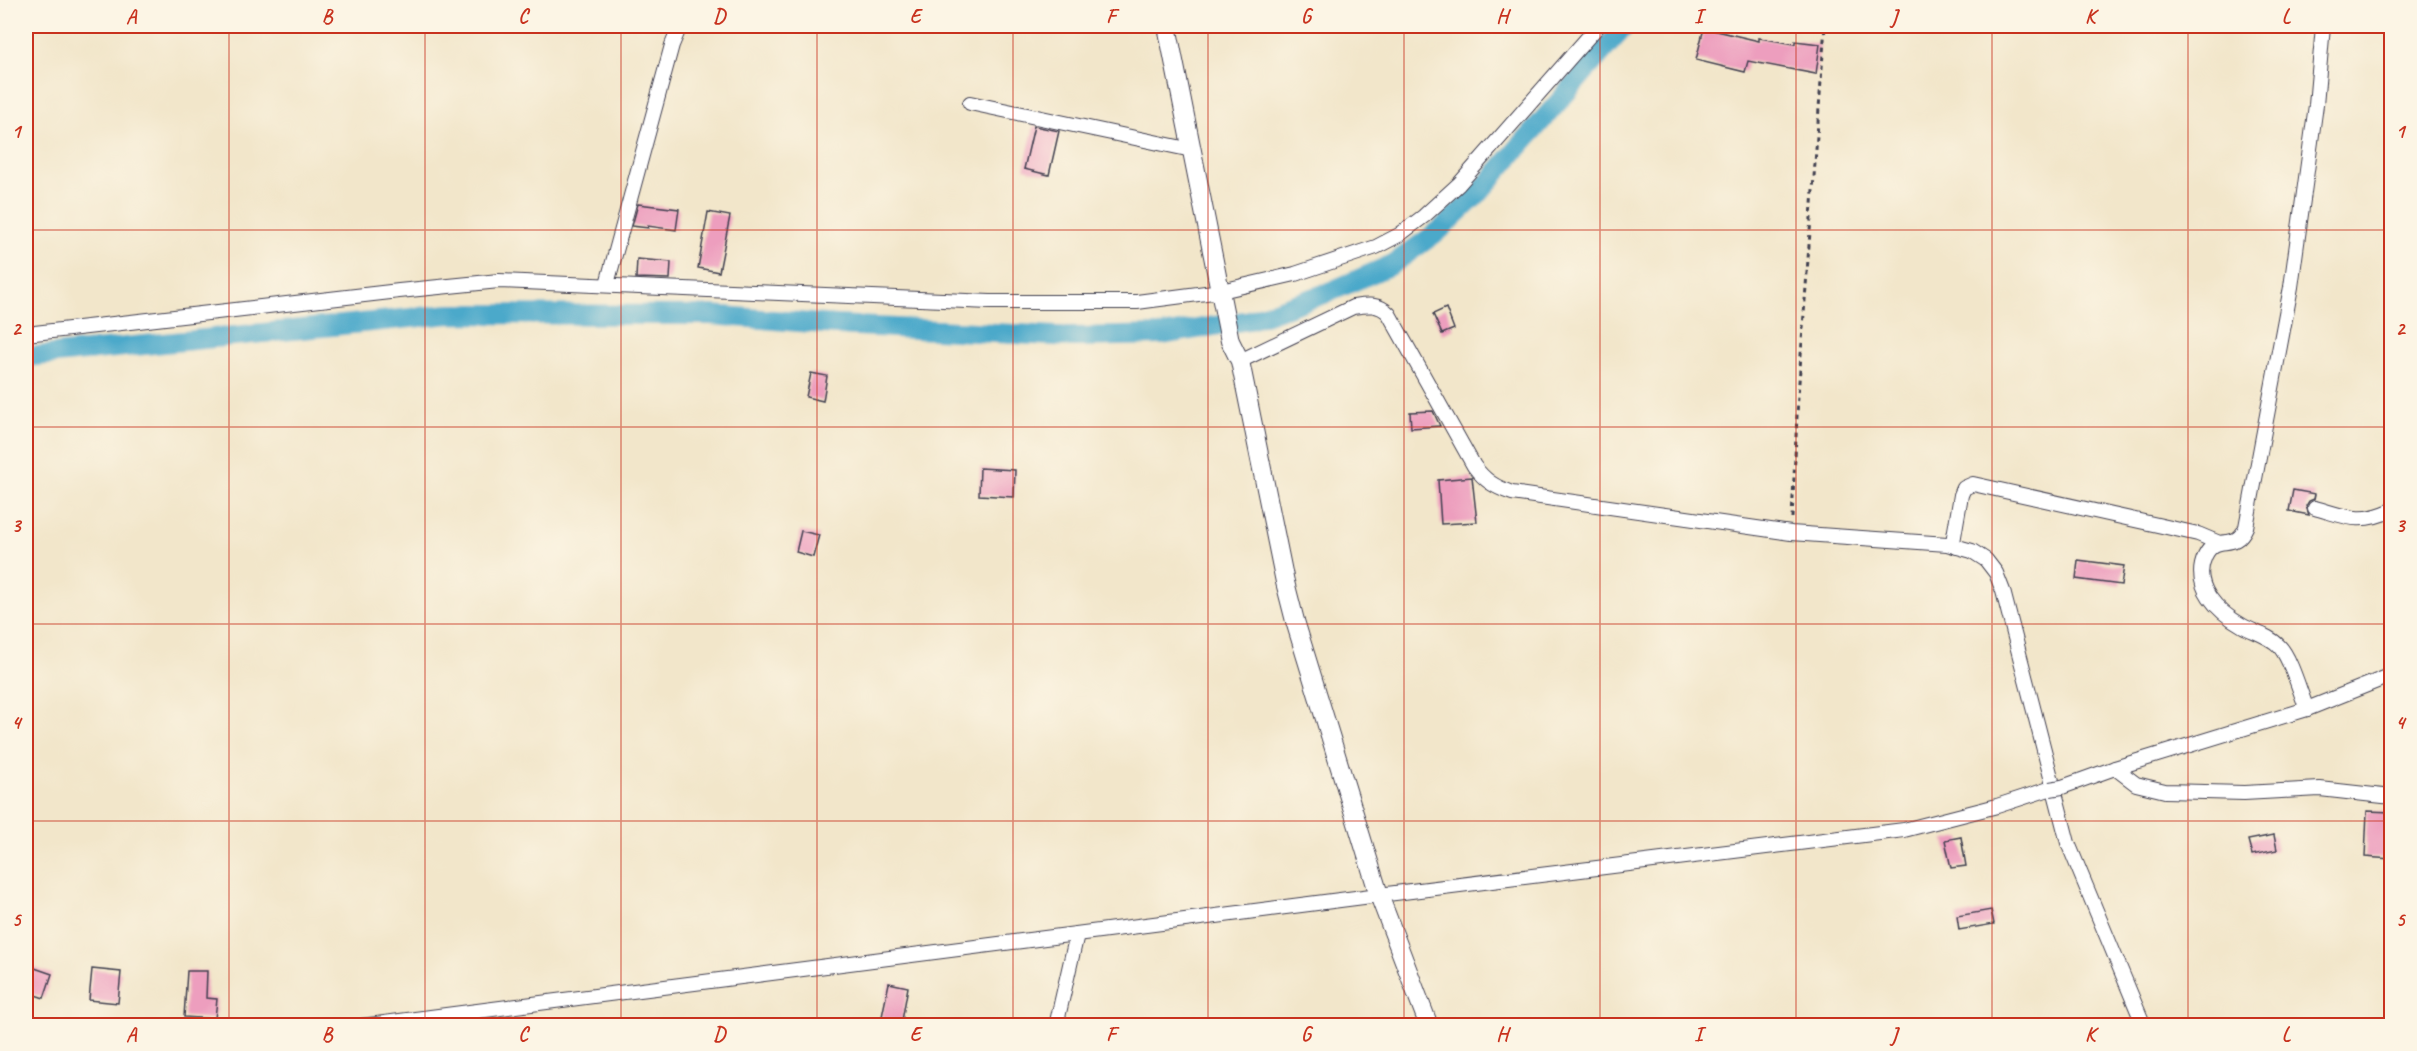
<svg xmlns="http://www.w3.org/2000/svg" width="2417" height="1051" viewBox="0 0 2417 1051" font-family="Caveat,sans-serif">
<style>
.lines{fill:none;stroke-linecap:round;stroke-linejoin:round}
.canal{stroke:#4ba9ca;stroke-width:20}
.building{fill:#ed9ebe}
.minor-casing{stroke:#413f50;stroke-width:16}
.tertiary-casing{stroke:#413f50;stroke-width:20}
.path{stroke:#413f50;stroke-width:3;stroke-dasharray:4.5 4.5;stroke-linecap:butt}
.minor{stroke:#fff;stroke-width:14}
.tertiary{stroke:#fff;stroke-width:18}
.minor-bridge-casing{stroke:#413f50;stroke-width:16;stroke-linecap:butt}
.minor-bridge{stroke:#fff;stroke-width:14}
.grid{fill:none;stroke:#c8321e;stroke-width:1.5;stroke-opacity:0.55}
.neatline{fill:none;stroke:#c8321e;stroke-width:2}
.grid-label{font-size:20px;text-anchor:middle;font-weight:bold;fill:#c8321e}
</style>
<rect width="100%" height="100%" fill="#fcf5e5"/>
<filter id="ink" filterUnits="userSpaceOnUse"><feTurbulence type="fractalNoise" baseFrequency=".0167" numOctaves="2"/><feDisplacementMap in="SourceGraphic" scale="12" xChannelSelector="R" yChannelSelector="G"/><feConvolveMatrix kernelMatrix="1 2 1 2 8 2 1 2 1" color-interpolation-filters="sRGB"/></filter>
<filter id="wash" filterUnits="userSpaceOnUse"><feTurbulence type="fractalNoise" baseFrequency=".008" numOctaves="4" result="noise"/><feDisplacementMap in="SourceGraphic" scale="24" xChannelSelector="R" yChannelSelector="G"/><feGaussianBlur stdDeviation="1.35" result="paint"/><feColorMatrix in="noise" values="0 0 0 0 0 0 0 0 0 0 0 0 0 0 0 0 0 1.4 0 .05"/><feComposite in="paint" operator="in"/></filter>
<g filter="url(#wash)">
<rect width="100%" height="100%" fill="#f2e6ca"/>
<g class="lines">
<polyline class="canal" points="26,357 450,314 711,315 837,325 1076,337 1162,335 1249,320 1327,293 1393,264 1440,230 1476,196 1625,26"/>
</g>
<g id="blocks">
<g class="building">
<polygon points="1704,28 1759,41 1759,38 1795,44 1795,41 1820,44 1816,74 1748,61 1745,72 1696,60"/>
<polygon points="1034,126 1059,131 1049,175 1024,169"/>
<polygon points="638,204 679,209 676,230 648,226 648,228 632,226"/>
<polygon points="708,212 730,216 719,272 698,268"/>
<polygon points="637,259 671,262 670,279 636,278"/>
<polygon points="1446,308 1454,329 1442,334 1433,314"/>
<polygon points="811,373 827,376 823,401 806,397"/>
<polygon points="1433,411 1440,426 1411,428 1410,412"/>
<polygon points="980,468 1015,470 1014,497 979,495"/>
<polygon points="1472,477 1477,522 1441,524 1438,480"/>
<polygon points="2293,490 2315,494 2314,499 2309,501 2306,506 2309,515 2289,511"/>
<polygon points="801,531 819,535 813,557 796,552"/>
<polygon points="2078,560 2124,566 2121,585 2076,579"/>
<polygon points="2367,811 2391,812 2391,859 2365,857"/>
<polygon points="2274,835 2277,850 2252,855 2248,840"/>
<polygon points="1961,837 1966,866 1951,868 1945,840"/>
<polygon points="1991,910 1994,924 1959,930 1957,916"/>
<polygon points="26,965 52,974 44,998 26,992"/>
<polygon points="92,969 121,972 118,1003 89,1000"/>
<polygon points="187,971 207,971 206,998 217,999 215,1019 184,1017"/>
<polygon points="889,983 908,987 901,1026 880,1026"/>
</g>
</g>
</g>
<g filter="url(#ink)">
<use href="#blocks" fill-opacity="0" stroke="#413f50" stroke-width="1.5"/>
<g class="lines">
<defs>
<g id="minor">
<polyline points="970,103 1192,150"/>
<polyline points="607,284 672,45 680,26"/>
<polyline points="26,334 399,291 499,281 990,302 1137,302 1221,291 1295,274 1376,247 1399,235 1424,216 1459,184 1598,26"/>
<path d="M1240,361L1353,307C1367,305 1379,303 1389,314L1474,466C1485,481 1495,487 1512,493L1791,533L1947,544L1972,551L1986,560L1996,573L2003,591L2068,843L2144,1026"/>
<path d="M2315,508C2347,517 2360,525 2392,510"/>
<polyline points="1957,547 1953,542 1961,495 1964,488 1973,484 2198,534 2217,542"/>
<path d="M2307,709C2300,693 2291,658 2279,646C2270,636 2254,632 2243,626C2218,612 2191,586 2205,556C2217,531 2234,554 2246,527L2291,287L2316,105L2323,26"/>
<polyline points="2115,768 2136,784 2165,791 2244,793 2320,789 2392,797"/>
<polyline points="2062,787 2115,768 2307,709 2392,675"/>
<polyline points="361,1026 1379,895 1904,830 1997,806 2055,787 2051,789"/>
<polyline points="1056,1026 1077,934"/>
</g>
<polyline id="tertiary" points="1167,26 1230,341 1240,361 1285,582 1295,621 1379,895 1429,1026"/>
</defs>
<use href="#minor" class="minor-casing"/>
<use href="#tertiary" class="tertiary-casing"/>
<polyline class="path" points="1792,518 1798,396 1825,26"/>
<use href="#minor" class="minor"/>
<use href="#tertiary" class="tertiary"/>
<defs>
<polyline id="minor-bridge" points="2050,789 2062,787"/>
</defs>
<use href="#minor-bridge" class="minor-bridge-casing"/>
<use href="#minor-bridge" class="minor-bridge"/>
</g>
</g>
<path class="grid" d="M229,26V1026M425,26V1026M621,26V1026M817,26V1026M1013,26V1026M1208,26V1026M1404,26V1026M1600,26V1026M1796,26V1026M1992,26V1026M2188,26V1026M26,230H2392M26,427H2392M26,624H2392M26,821H2392"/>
<rect width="2417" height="1051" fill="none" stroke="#fcf5e5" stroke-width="66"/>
<rect x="33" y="33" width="2351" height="985" class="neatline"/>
<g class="grid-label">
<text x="131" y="23">A</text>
<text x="327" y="23">B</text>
<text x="523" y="23">C</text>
<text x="719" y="23">D</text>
<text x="915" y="23">E</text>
<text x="1111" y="23">F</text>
<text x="1306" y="23">G</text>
<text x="1502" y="23">H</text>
<text x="1698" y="23">I</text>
<text x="1894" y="23">J</text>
<text x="2090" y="23">K</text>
<text x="2286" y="23">L</text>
<text x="16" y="138">1</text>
<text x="2400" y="138">1</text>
<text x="16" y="335">2</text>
<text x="2400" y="335">2</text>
<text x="16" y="532">3</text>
<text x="2400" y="532">3</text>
<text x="16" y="729">4</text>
<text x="2400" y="729">4</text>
<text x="16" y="926">5</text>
<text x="2400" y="926">5</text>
<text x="131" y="1041">A</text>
<text x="327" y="1041">B</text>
<text x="523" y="1041">C</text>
<text x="719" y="1041">D</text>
<text x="915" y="1041">E</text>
<text x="1111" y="1041">F</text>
<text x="1306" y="1041">G</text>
<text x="1502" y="1041">H</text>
<text x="1698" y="1041">I</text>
<text x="1894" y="1041">J</text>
<text x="2090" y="1041">K</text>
<text x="2286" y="1041">L</text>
</g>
</svg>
